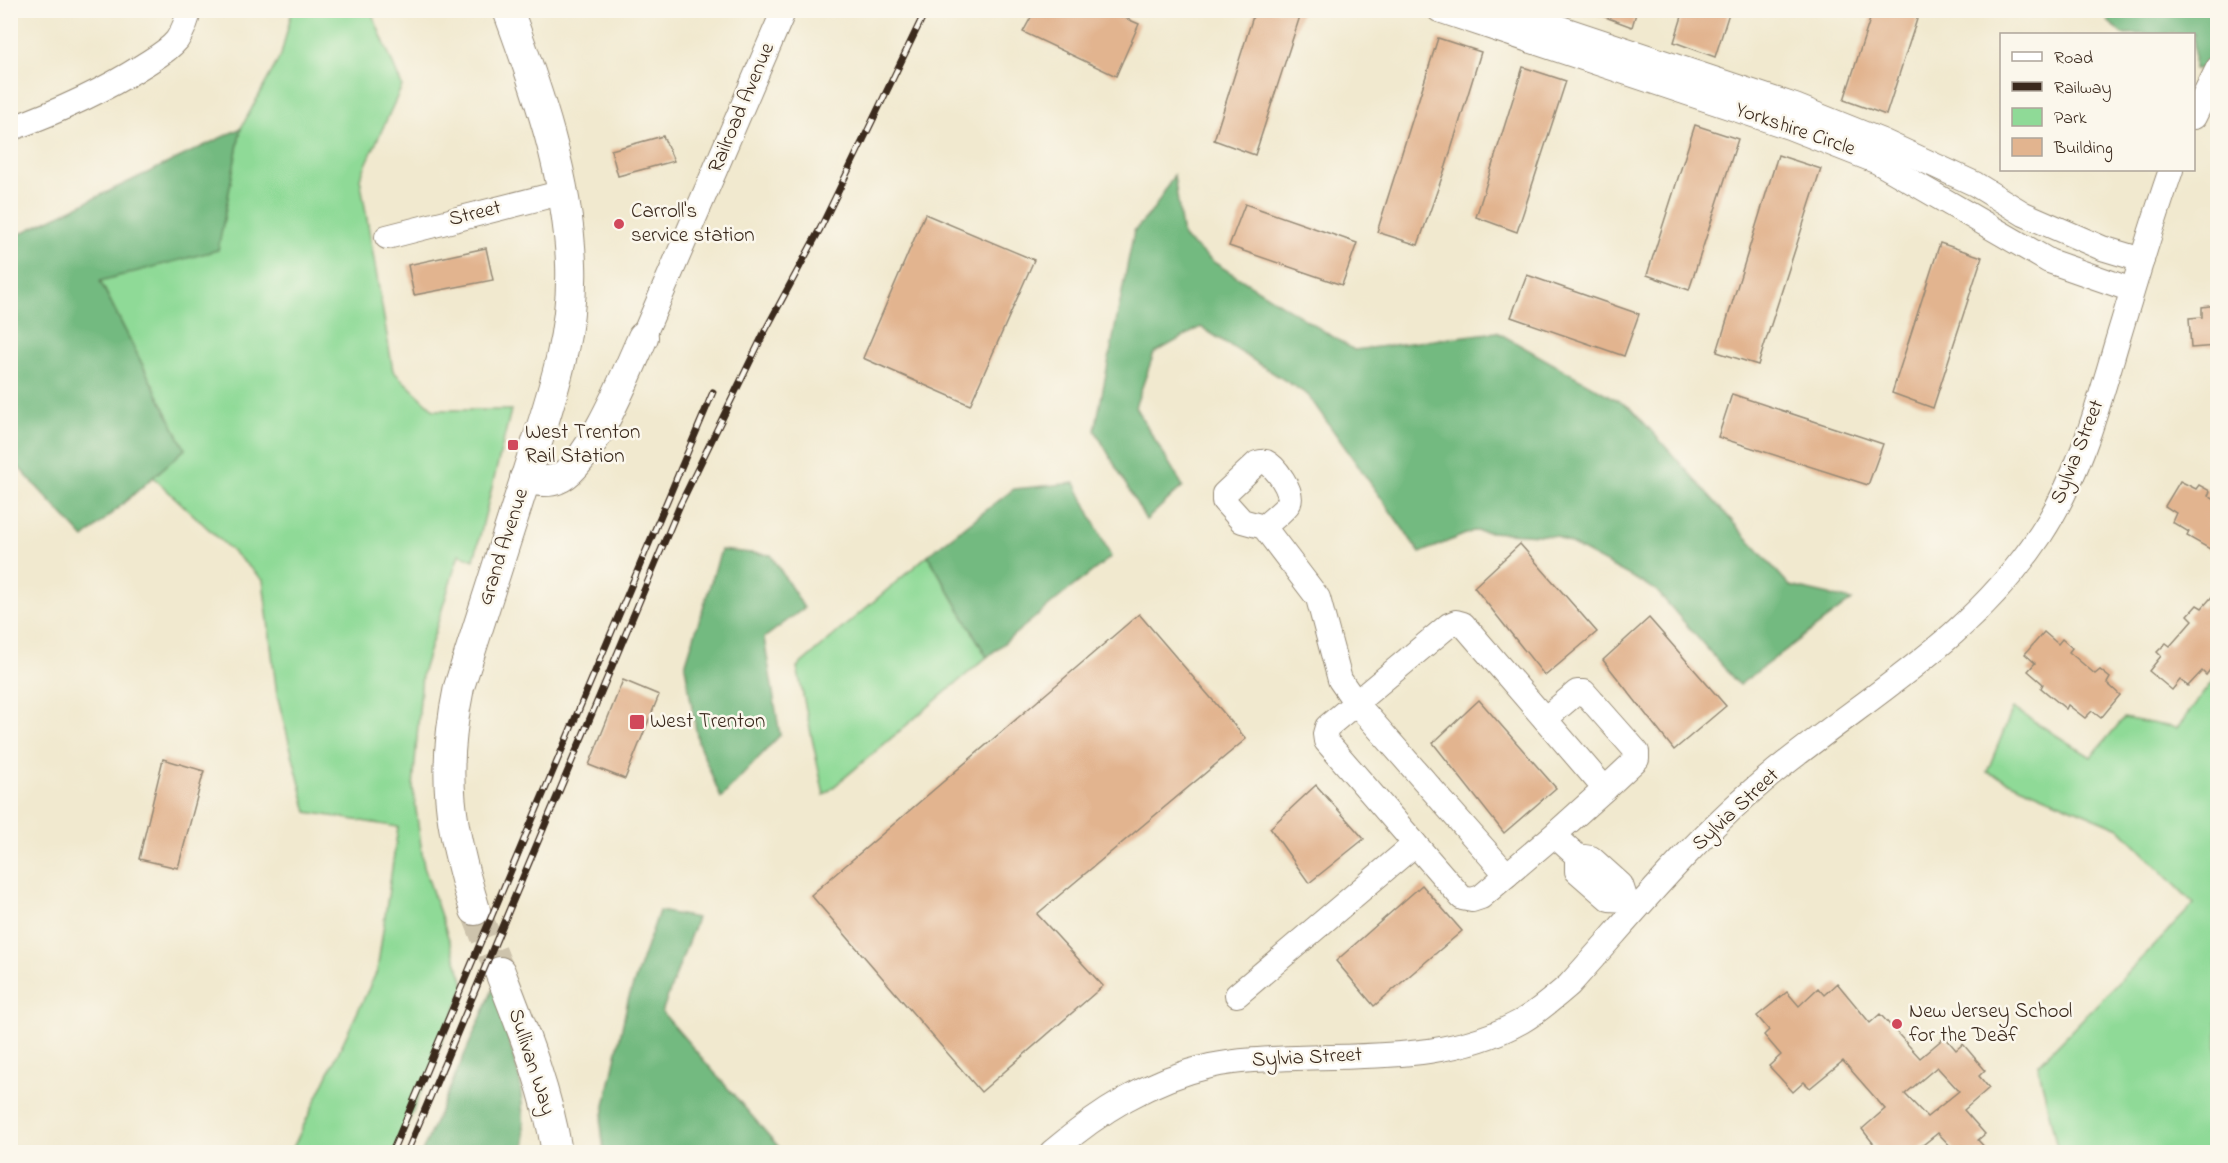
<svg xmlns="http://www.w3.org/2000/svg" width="2228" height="1163" viewBox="0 0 2228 1163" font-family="'Indie Flower',sans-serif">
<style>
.green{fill:#8fda97;stroke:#65825a;stroke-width:1.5}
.forest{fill:#73ba80;stroke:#57724f;stroke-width:1.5}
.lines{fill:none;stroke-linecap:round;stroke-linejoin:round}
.stream{stroke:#7ab6ec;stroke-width:5}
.building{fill:#e2b48f;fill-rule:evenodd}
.major-tunnel{stroke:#cdc3ac;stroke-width:30;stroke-dasharray:30 15;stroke-linecap:butt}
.minor-casing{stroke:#968a76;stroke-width:26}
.major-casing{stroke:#968a76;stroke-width:32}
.minor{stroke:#fff;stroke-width:24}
.major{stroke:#fff;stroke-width:30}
.rail-casing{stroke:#3b2a1e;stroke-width:7}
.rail{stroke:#fbf7ec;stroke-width:4.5;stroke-dasharray:14;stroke-linecap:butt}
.poi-dot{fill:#d1495b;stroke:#fbf7ec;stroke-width:2}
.labels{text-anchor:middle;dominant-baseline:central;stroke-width:5;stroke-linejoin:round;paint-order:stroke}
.street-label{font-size:21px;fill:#3b2a1e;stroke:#fbf7ec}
.poi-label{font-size:21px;fill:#3b2a1e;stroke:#fbf7ec;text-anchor:start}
</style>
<rect width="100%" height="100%" fill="#fbf7ec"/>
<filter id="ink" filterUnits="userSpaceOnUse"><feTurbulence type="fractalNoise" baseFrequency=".0167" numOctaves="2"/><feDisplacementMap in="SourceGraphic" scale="12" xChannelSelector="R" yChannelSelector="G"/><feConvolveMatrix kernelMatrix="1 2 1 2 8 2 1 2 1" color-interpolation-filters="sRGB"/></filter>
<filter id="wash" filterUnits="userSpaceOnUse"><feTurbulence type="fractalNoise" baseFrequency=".008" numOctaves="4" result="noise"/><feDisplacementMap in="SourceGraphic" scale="24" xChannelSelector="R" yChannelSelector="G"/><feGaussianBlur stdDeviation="1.35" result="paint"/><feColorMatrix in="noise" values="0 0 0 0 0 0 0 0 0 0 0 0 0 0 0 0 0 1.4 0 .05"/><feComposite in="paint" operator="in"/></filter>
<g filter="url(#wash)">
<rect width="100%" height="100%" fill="#f1e9cf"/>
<g class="green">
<polygon points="292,11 371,11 402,86 360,178 393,371 434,410 511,410 474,560 459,554 422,674 413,788 424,867 465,986 396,1152 291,1152 377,971 398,827 307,812 277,695 263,580 153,477 185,449 100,280 218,250 241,128 281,55"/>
<polygon points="928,555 987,657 824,795 797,667"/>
<polygon points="2217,675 2217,1152 2058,1152 2038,1065 2194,904 2119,828 1987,772 2013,708 2091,757 2124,718 2177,728"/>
</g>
<g class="forest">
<polygon points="2112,11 2217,11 2217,68 2194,69 2194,34 2122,34 2108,21"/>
<polygon points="241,128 218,250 100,281 185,449 84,538 11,459 11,238"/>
<polygon points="1174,175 1183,237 1215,263 1354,350 1497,332 1631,408 1790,586 1852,600 1739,685 1656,590 1556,536 1473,531 1420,553 1308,395 1201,327 1154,353 1135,407 1183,486 1146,520 1095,430 1134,231 1154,209"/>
<polygon points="1075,483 1111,557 1066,592 987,657 928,555 1014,489"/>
<polygon points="721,550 771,555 804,608 764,638 780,735 721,798 698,742 685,666"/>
<polygon points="659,911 697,918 662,1012 783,1152 604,1152 601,1124 628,1000"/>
<polygon points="494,987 520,1081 526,1152 422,1152"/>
</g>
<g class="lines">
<polyline class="stream" points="496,1152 497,1149"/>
</g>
<g id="blocks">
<g class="building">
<polygon points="1035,10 1106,10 1139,24 1116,76 1023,32"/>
<polygon points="1255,10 1302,10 1255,155 1214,140"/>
<polygon points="1593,10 1637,10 1632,27 1592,12"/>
<polygon points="1684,10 1730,10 1715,57 1674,42"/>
<polygon points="1873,10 1920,10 1886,115 1844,100"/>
<polygon points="1438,38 1481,52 1446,166 1418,245 1377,232"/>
<polygon points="1523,67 1566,81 1517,232 1476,217"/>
<polygon points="1695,125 1738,139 1689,290 1647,275"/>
<polygon points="663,136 674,161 618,176 611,150"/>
<polygon points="1778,155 1821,169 1758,365 1717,352"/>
<polygon points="1245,204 1357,243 1342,285 1229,246"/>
<polygon points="925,214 1034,260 970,405 863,358"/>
<polygon points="1940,243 1982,257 1933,408 1892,393"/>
<polygon points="486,248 493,280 414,295 408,265"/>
<polygon points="1527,275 1639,314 1624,356 1511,317"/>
<polygon points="2217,305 2217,346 2191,348 2189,318 2202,317 2202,307"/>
<polygon points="1732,394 1883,444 1868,485 1718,437"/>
<polygon points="2180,481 2196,489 2199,485 2210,491 2208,496 2217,501 2217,553 2187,536 2189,532 2172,522 2176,513 2165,506"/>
<polygon points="1520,544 1597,632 1545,676 1474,587"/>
<polygon points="2217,591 2217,661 2206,675 2202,671 2188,686 2180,680 2172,690 2149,671 2161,656 2157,652 2166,643 2170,646 2193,620 2188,615 2197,605 2202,608"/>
<polygon points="1139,614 1246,739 1037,914 1103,986 981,1092 811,895"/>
<polygon points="1649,618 1726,706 1674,750 1603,660"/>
<polygon points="2044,632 2058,644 2062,639 2072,648 2069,652 2095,674 2100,670 2110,678 2107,683 2120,695 2101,718 2092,711 2085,718 2068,705 2066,709 2041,688 2043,684 2028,671 2035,663 2025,654"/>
<polygon points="623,680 659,695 625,779 589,765"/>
<polygon points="1479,700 1556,788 1504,833 1433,743"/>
<polygon points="163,759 204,771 178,868 139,859"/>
<polygon points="1316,785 1364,839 1309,883 1270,828"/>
<polygon points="1422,885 1462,931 1374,1006 1336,961"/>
<path d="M1837,983L1870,1023L1880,1014L1920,1058L1945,1037L1956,1050L1963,1044L1985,1070L1979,1076L1989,1088L1964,1110L1985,1134L1978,1140L1989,1152H1956L1938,1133L1914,1152H1880L1862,1129L1885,1109L1843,1061L1810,1088L1804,1082L1793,1092L1769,1066L1781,1055L1764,1035L1769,1030L1757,1016L1787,992L1799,1006L1818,988L1824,995ZM1937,1067L1959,1091L1927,1117L1905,1094Z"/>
</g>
</g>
</g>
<g filter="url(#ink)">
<use href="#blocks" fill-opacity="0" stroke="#968a76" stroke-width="1.5"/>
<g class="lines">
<polyline class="major-tunnel" points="475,910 500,972"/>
<defs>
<g id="minor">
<polyline points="1439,10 1789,127 1878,162 2049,261 2132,290"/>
<polyline points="1507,10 1795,106 1882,141 1975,184 2024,214 2102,248 2142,260"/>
<polyline points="2194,117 2218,68"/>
<path d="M10,129C57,112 102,92 144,65C155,58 168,51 177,40C183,31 187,21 189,10"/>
<polyline points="387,237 564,192"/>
<polyline points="643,337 784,10"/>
<path d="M1264,527C1270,521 1285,510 1289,503C1294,492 1275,466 1266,462C1262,461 1260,462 1257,463L1224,494V501L1242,521L1264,527L1318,598L1340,680L1356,703L1507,875"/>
<polyline points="1545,719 1577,692 1584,692 1637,752 1637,759 1605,789"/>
<polyline points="1554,835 1605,789 1463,624 1456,622 1449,625 1327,727 1325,734 1326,741 1462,898 1472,900 1481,897 1554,835 1577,856 1591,858 1621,885 1626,900 1609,899 1577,871 1577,856"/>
<polyline points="1237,995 1415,844"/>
<path d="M1052,1152C1099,1112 1149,1080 1210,1066C1238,1060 1267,1059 1296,1058C1373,1055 1453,1060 1522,1021C1539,1011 1554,998 1569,985C1634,913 1697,835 1772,774C1869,695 1970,641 2041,534C2079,476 2097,410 2116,345C2134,286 2151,227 2171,170"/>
</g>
<g id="major">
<path d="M525,478C536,481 547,483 557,479C590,467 628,370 643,337"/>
<path d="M475,910C449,826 441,774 459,687C481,618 503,549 525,480C547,409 574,340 571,264C568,177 538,92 508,10"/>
<path d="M500,972C523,1031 547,1090 557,1152"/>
</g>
</defs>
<use href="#minor" class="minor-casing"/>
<use href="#major" class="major-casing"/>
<use href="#minor" class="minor"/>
<use href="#major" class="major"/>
<defs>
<g id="rail">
<polyline points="392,1152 713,392"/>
<polyline points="407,1152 680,505 765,331 820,229 926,10"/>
</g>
</defs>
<use href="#rail" class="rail-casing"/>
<use href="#rail" class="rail"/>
</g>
</g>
<g class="poi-dot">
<circle cx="619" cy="224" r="6"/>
<rect x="507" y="439" width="12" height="12" rx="3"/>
<rect x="629" y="714" width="16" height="16" rx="3"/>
<circle cx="1897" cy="1024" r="6"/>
</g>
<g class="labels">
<g class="street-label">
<text transform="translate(742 108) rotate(-67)">Railroad Avenue</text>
<text transform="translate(1795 130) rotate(19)">Yorkshire Circle</text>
<text transform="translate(475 214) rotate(-14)">Street</text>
<text transform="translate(2078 452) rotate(-68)">Sylvia Street</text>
<text transform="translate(504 547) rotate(-72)">Grand Avenue</text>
<text transform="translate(1736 810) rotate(-43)">Sylvia Street</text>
<text transform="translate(1307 1058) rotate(-3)">Sylvia Street</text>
<text transform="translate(531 1062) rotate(72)">Sullivan Way</text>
</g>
<g class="poi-label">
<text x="631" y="212">Carroll's<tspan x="631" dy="24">service station</tspan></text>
<text x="525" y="433">West Trenton<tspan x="525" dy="24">Rail Station</tspan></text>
<text x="650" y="722">West Trenton</text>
<text x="1909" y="1012">New Jersey School<tspan x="1909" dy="24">for the Deaf</tspan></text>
</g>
</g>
<rect width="2228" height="1163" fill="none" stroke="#fbf7ec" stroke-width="36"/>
<rect x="2000" y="33" width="195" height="138" fill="#fbf7ec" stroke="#aea59a" stroke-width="1.5"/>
<rect x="2012" y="52" width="30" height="9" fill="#ffffff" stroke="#aea59a" stroke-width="1.5"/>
<text x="2054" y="63" font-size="18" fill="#3b2a1e">Road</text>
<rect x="2012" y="82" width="30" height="9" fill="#3b2a1e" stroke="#aea59a" stroke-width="1.5"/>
<text x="2054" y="93" font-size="18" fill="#3b2a1e">Railway</text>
<rect x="2012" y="108" width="30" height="18" fill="#8fda97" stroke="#aea59a" stroke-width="1.5"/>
<text x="2054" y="123" font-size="18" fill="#3b2a1e">Park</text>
<rect x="2012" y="138" width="30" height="18" fill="#e2b48f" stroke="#aea59a" stroke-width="1.5"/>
<text x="2054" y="153" font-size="18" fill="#3b2a1e">Building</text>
</svg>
